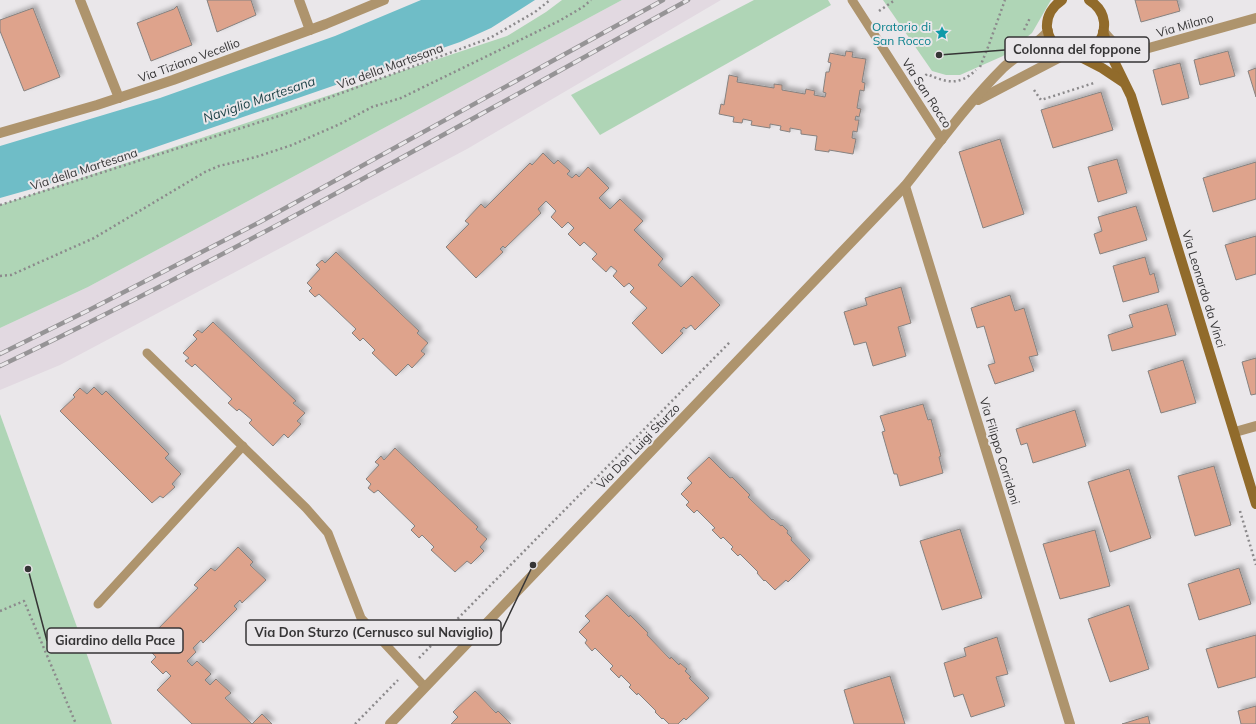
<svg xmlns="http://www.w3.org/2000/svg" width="1256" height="724" viewBox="0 0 1256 724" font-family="Mulish,sans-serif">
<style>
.built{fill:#e2d9e1}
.green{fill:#afd5b6}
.water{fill:#6fbdc7}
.building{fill:#dea38c;stroke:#868280;filter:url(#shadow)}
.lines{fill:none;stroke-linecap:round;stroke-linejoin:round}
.path{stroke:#8c8a8c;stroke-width:2.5;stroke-dasharray:2 3;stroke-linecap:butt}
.lane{stroke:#ae946d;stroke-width:9}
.street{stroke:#ae946d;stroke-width:10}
.secondary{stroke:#916b2b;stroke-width:10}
.rail-casing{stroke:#969496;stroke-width:4.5}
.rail{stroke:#eae7ea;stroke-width:3;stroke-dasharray:9;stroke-linecap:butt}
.labels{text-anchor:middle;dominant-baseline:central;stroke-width:4;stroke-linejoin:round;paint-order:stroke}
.street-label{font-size:12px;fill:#363536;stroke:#eae7ea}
.culture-label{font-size:12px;fill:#0d838f;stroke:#eae7ea;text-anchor:end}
.water-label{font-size:13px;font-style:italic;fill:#1d4247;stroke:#eae7ea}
.leader{fill:none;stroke:#363536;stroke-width:1.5}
.callout-dot{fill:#363536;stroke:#eae7ea;stroke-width:1.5}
.callout{fill:#eae7ea;stroke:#363536;stroke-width:1.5}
.callout-label{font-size:13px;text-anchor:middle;font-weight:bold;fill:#363536}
</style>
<defs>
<filter id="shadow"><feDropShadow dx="3.5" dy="-3.5" stdDeviation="2" flood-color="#0004"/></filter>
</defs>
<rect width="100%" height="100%" fill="#eae7ea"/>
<polygon class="built" points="622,0 721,0 467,149 60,365 0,390 0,328 88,287"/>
<g class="green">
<polygon points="562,0 622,0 88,287 0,328 0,205 507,36 546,12"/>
<polygon points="754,0 828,0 831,5 600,135 571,95"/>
<polygon points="883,0 1051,0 1032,33 1003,56 960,75 946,75 932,71"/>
<polygon points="0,414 112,724 0,724"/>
</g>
<polygon class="water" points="421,0 535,0 491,28 460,42 46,185 0,198 0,146 160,98 335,36"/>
<g class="building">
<polygon points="207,0 251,0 256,15 217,32"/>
<polygon points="1135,0 1177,0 1180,11 1141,22"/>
<polygon points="177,6 192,45 151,61 137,23 174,9"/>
<polygon points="33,8 60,77 24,91 0,31 0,20"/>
<polygon points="846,51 853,52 852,57 866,59 862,82 865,83 864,91 860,90 857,108 861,109 859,117 856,116 855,120 859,120 857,132 853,131 852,138 856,139 853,154 829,150 829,152 815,150 817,136 801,134 801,130 790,128 790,132 780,130 781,126 770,124 770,128 751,125 752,121 743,119 742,123 733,122 734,117 719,114 721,104 724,105 729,75 738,77 737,82 774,88 774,84 782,85 782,90 805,94 806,89 815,91 814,95 825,97 826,93 823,92 826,72 829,72 831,63 828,62 830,53 845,56"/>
<polygon points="1228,51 1235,76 1200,85 1194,60"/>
<polygon points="1180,63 1189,98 1162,105 1153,70"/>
<polygon points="1256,68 1256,97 1248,71"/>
<polygon points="1101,92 1113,130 1053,148 1041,110"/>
<polygon points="1000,139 1024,214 983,228 959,152"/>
<polygon points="543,153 554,164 558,160 570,171 567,174 572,178 576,174 579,177 588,167 609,188 599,198 610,209 620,199 643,221 634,230 663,259 658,265 681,287 692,276 720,305 695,330 691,325 686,329 684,327 680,331 683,333 662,354 632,323 647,308 630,292 634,288 629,283 624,287 613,276 617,271 611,266 606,272 592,259 597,254 584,242 580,246 568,234 574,228 568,222 562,228 551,217 556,211 546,201 538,209 541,213 505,248 503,246 500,249 503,252 476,278 446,247 469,224 465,221 481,204 485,208 530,163 532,165"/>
<polygon points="1117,159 1127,193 1098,202 1088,167"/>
<polygon points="1256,162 1256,199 1213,212 1203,178"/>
<polygon points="1136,206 1147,240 1100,254 1094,234 1102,231 1098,217"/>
<polygon points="1256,236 1256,274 1236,280 1225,245"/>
<polygon points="336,252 419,331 417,333 428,343 421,351 425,354 412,368 408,364 396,376 372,353 375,350 363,338 360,341 352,333 356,329 319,294 315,297 309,291 312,288 307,283 320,269 316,265 322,260 325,263"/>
<polygon points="1145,257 1150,275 1154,273 1159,292 1123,302 1113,266"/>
<polygon points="901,287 911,323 898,327 906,356 873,366 866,342 854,345 844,312 867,305 865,298"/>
<polygon points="1010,295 1015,311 1024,308 1038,355 1029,357 1034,371 995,384 988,365 995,363 984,326 977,328 971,308"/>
<polygon points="1167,304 1176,335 1112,351 1108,335 1133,327 1129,315"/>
<polygon points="213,322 296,401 293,403 305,413 297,421 301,424 288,438 284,434 273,446 249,423 252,420 239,409 237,411 228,403 232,399 195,364 192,367 185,361 189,358 183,353 197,339 193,335 198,330 202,333"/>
<polygon points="1256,358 1256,394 1251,395 1242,362"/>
<polygon points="1183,360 1196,403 1161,413 1148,371"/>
<polygon points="94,387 102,395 106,391 169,454 165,458 181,474 172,484 175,487 163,498 160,496 152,503 60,411 75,397 73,395 80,388 87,394"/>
<polygon points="923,404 928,420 931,419 941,456 939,457 943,473 900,486 897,474 894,474 882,432 885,431 880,416"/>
<polygon points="1075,410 1086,446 1033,463 1027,443 1021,445 1016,429"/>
<polygon points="395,448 478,527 476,529 487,539 480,547 484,551 471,564 467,561 455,572 431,550 434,547 422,535 419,538 411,530 415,526 378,490 374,493 368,488 371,484 366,479 379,465 375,462 381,456 384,460"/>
<polygon points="709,457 730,478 732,477 750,495 748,497 772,520 773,519 781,526 782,525 788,531 787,533 792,538 791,540 810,560 788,582 786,580 775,590 765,580 764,581 757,573 758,572 740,554 738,556 731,549 733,547 723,537 721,539 712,530 715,528 697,510 694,513 686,505 689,502 681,494 692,483 687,478"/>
<polygon points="1214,466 1231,525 1195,536 1178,476"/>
<polygon points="1129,469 1151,538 1110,552 1088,482"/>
<polygon points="960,529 982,598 942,610 920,541"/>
<polygon points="1095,530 1110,586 1060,599 1043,544"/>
<polygon points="238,547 253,562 250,565 266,580 242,603 240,600 234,606 237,609 203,643 201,640 193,648 196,652 187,661 192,666 197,661 211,674 205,680 210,685 216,679 231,693 225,698 252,724 262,714 272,724 192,724 157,690 171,676 166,671 163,674 151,662 156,657 145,646 156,635 154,633 198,588 194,585 211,568 215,571"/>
<polygon points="1239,568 1251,604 1199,620 1188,584"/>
<polygon points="607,595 629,617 630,615 648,633 647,635 670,659 671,657 679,665 680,663 687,669 685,671 691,677 689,678 709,698 686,720 684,718 678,724 669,724 663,718 662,719 655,712 656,711 638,693 637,695 629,687 631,685 621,675 619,678 610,669 613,666 595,648 592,651 585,643 587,640 579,632 590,621 585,616"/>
<polygon points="1129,605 1149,669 1110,682 1088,619"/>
<polygon points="1256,635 1256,677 1218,688 1206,649"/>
<polygon points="997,637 1008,674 996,677 1005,706 971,717 963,694 954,697 944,663 966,656 964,648"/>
<polygon points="890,676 905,724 854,724 844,690"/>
<polygon points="475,691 496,713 498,711 511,724 451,724 458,717 453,712"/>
<polygon points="1256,706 1256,724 1241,724 1238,711"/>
<polygon points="1148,716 1150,724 1122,724"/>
</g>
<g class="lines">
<g class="path">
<polyline points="879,11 895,0"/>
<polyline points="1024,30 1030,18"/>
<polyline points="980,67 988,47 1005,0"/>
<path d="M922,79L927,74C947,83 959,86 976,70"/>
<polyline points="1034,90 1041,100 1094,83"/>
<polyline points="0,205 282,115 490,38 535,12 550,0"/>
<polyline points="0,276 11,275 94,238 205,172 219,166 256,157 292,145 340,124 372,107 401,98 559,21 583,7 591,0"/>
<polyline points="1240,511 1256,565"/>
<polyline points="0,611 24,601 76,724"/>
<polyline points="419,658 731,341"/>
<polyline points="355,724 398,680"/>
</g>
<g class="lane">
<polyline points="852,0 942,140"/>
<polyline points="147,353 306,508 328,533 361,618 425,687"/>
<polyline points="98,604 243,446"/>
</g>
<g class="street">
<polyline points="80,0 119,98"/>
<polyline points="299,0 310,30"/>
<path d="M1104,32C1115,46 1120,49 1138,51L1256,18"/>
<polyline points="978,100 1068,53"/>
<polyline points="0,133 97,105 173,80 326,24 384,0"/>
<polyline points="905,186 1070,724"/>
<polyline points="1235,432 1256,426"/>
<path d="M390,724L905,186C937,146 967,104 1003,68C1015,56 1040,43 1048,31"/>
</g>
<g class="secondary">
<path d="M1062,0C1053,6 1046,16 1047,28C1053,66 1107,59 1104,22C1103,12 1097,5 1089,0"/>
<polyline points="1103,32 1111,55 1131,96 1256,504"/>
<polyline points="1073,53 1102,68 1123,82"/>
</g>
<defs>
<g id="rail">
<polyline points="0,354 91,309 260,222 663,0"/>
<path d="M0,366C234,254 460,125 688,0"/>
</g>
</defs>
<use href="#rail" class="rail-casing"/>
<use href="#rail" class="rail"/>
</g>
<defs>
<symbol id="sight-bare" viewBox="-9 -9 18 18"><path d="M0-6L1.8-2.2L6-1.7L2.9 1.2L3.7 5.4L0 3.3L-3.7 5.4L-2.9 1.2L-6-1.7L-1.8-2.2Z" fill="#0f9aa8" stroke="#eae7ea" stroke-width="2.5" paint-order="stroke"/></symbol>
</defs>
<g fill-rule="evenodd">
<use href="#sight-bare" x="932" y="23" width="20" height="20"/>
</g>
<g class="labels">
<g class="street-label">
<text transform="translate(1185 25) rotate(-16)">Via Milano</text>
<text transform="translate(189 60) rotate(-20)">Via Tiziano Vecellio</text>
<text transform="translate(390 66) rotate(-20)">Via della Martesana</text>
<text transform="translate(927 93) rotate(57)">Via San Rocco</text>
<text transform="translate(84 169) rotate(-18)">Via della Martesana</text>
<text transform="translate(1204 289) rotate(73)">Via Leonardo da Vinci</text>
<text transform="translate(638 446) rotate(-46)">Via Don Luigi Sturzo</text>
<text transform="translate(1000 451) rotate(73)">Via Filippo Corridoni</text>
</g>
<g class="culture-label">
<text x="931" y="26">Oratorio di<tspan x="931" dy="14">San Rocco</tspan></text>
</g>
<g class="water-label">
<text transform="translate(259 99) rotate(-19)">Naviglio Martesana</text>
</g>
</g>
<path class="leader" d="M939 55L1005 50M533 565L501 632M28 569L47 641"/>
<g class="callout-dot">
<circle cx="939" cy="55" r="4"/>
<circle cx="533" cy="565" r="4"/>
<circle cx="28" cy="569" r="4"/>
</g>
<g class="callout">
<rect x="1005" y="37" width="144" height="25" rx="4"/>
<rect x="246" y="620" width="255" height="25" rx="4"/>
<rect x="47" y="628" width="136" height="25" rx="4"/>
</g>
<g class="callout-label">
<text x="1077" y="54">Colonna del foppone</text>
<text x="374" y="637">Via Don Sturzo (Cernusco sul Naviglio)</text>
<text x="115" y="645">Giardino della Pace</text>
</g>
</svg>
